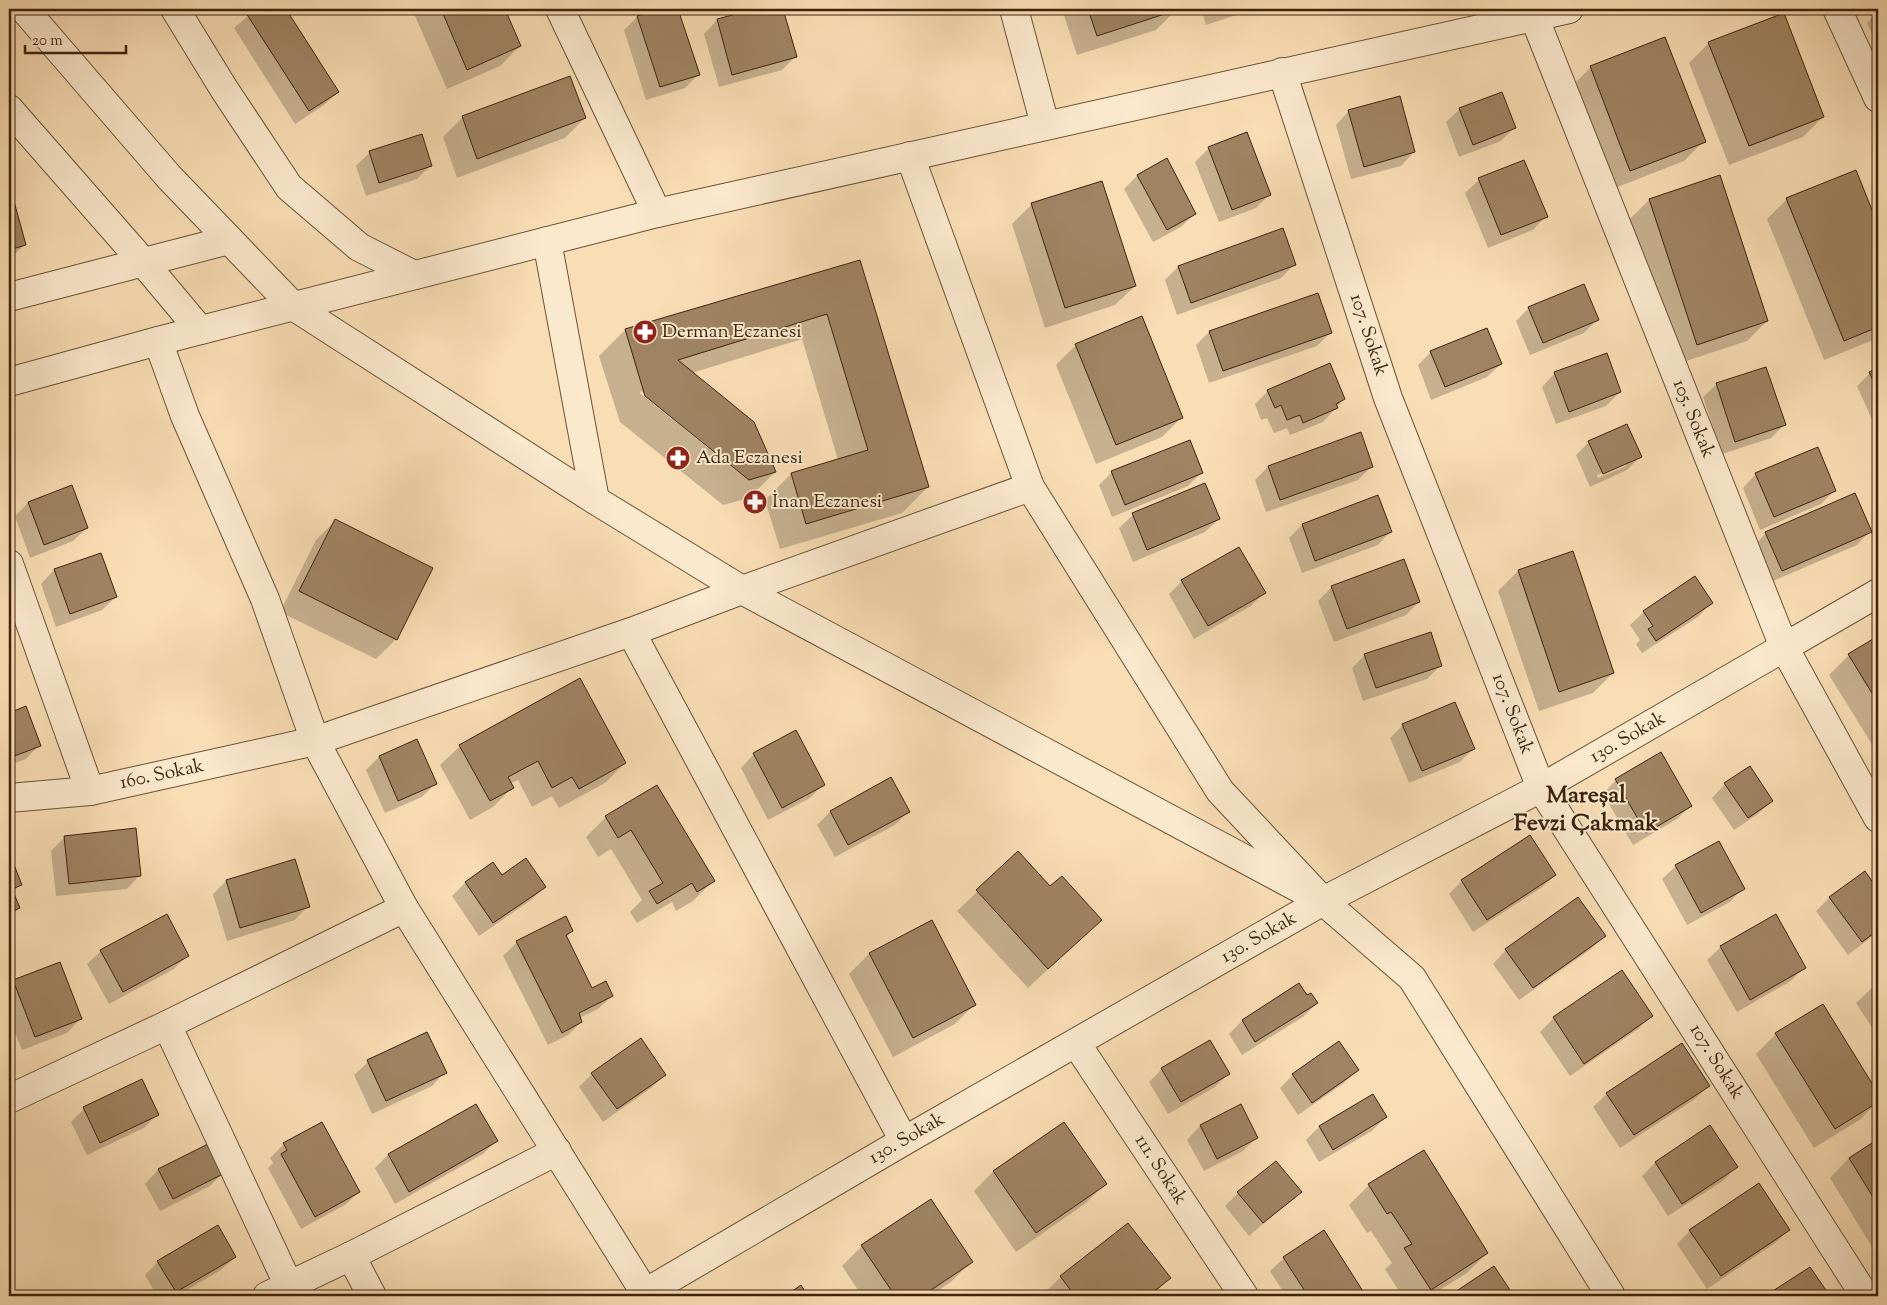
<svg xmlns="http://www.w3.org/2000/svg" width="1887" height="1305" viewBox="0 0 1887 1305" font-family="'Sorts Mill Goudy',serif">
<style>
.shadow{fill:#0003;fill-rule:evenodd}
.building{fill:#9f8463;stroke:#3d230c}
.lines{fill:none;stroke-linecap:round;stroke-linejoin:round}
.minor-casing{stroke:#6c5236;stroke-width:30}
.minor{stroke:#fbe9ce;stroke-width:28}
.labels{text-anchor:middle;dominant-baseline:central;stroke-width:4;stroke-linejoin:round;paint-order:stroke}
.poi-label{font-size:19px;fill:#3d230c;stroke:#fbe9ce;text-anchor:start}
.street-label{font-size:19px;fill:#3d230c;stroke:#fbe9ce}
.district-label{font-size:24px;font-weight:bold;fill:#3d230c;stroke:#fbe9ce}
</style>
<rect width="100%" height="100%" fill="#f9ddb4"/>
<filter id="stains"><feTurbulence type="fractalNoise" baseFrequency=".004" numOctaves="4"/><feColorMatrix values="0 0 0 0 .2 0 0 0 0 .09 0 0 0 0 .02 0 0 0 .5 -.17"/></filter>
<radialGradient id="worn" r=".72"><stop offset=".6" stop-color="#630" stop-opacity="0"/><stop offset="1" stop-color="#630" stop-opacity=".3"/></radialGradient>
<g class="shadow">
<polygon points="256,9 285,9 338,92 324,105 295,124 234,28"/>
<polygon points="412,9 503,9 520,46 500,66 447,89"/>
<polygon points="663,9 677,9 698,75 685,88 646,100 624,30 637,17"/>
<polygon points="760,9 782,9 796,56 782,70 719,87 704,34 717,20"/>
<polygon points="1062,9 1175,9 1176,10 1156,30 1077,55"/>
<polygon points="1201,9 1254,9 1206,25"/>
<polygon points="1878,12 1878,46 1867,23"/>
<polygon points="1709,43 1823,117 1803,137 1729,165 1689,63"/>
<polygon points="1591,67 1704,141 1684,161 1610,190 1571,87"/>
<polygon points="1460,109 1514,128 1501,141 1459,157 1446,122"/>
<polygon points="1349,111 1414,152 1401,166 1351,179 1336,125"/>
<polygon points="463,117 585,118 565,138 457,178 443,137"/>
<polygon points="1209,148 1270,194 1256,208 1219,222 1195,162"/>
<polygon points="370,152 430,166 417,179 366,196 356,166"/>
<polygon points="1855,171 1878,228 1878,338 1824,360 1767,219 1787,199"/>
<polygon points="1137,176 1194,214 1181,227 1153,242 1124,189"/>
<polygon points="1719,177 1767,321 1747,341 1677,364 1629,220 1649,200"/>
<polygon points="1479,180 1546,216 1533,230 1488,248 1465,193"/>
<polygon points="9,188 24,245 9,260"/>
<polygon points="1032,204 1135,286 1115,305 1045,328 1012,224"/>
<polygon points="1282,230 1294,265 1281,278 1177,315 1165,280 1178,267"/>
<path d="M860,262L928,487L902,513L780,549L765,500L791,474L838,460L802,339L692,373L775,472L749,498L723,505L620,422L599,356L625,330ZM641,391L738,469V472L640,393Z"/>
<polygon points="1318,295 1330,333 1317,346 1209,383 1196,345 1209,332"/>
<polygon points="1529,308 1597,320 1584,333 1530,355 1516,321"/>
<polygon points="1076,345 1182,417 1162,437 1096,464 1056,365"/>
<polygon points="1431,352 1501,364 1487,377 1431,400 1418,365"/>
<polygon points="1878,369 1878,430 1877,431 1857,386 1870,373"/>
<polygon points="1555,373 1620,392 1606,406 1556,424 1542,387"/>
<polygon points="1717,384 1784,425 1771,438 1722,454 1703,397"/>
<polygon points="1268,391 1344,399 1323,422 1290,435 1287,428 1274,433 1267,418 1261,420 1255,404"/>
<polygon points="1360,434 1372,466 1358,480 1266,512 1255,480 1268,467"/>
<path d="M1589,442L1640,457L1627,470L1590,487L1576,455ZM1626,463V466L1598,478L1597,475Z"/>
<polygon points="1112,472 1201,473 1188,486 1112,517 1099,485"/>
<polygon points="1756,474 1834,491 1821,504 1760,530 1743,488"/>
<polygon points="28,503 87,528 73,541 30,558 15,516"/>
<polygon points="1133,515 1219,519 1205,532 1133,562 1119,528"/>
<polygon points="336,520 431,568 396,639 376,659 280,612 316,540"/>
<polygon points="1302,525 1391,531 1378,545 1302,573 1289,538"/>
<polygon points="1870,531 1857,545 1768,583 1753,547 1766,533"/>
<polygon points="100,554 116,597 102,610 56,627 41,584 54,570"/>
<polygon points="1518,571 1613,673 1593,693 1539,711 1498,591"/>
<polygon points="1695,578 1711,603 1698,617 1642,653 1636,644 1640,640 1630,625 1644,612"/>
<polygon points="1182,581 1264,593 1251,606 1194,639 1169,594"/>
<polygon points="1332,587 1419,602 1406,615 1334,642 1318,601"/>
<polygon points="1878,637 1878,754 1829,675 1849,655"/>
<polygon points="1365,655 1441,665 1427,679 1363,701 1352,668"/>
<polygon points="25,708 39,745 26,759 9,765 9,714"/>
<polygon points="1403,725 1473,749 1460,762 1409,783 1390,738"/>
<polygon points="416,741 435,784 422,797 385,813 366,770 379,757"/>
<polygon points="460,746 625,763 605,783 559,808 552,796 532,807 518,780 511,783 513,787 493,807 470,820 440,765"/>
<polygon points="754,754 823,785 810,798 768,820 741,768"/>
<polygon points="1616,780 1691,805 1677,819 1633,845 1603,794"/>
<polygon points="1725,784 1772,801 1758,814 1734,830 1712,798"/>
<polygon points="656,787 713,881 693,901 676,911 672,902 637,923 630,912 642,900 611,849 598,857 586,837 606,817"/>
<polygon points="830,812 908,812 895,825 835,857 817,825"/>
<polygon points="65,837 140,875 127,889 56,896 51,851"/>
<polygon points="1018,853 1050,888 1100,920 1028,988 957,911"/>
<polygon points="9,855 21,884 12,893 19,908 9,918"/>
<polygon points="1676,866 1743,888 1730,902 1687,925 1662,879"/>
<polygon points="1864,873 1878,892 1878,932 1848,955 1816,911 1829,898"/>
<polygon points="1555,875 1541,888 1473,932 1449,894 1462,881"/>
<polygon points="502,877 545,887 531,900 479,936 452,896 465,883"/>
<polygon points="226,881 308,906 295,920 227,941 213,894"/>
<polygon points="565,918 572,931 566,938 591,989 612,996 598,1009 579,1018 581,1022 568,1035 548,1045 503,956 517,942"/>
<polygon points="932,922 975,1004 955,1024 893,1057 849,974 869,954"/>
<polygon points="1604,936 1591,949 1519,1000 1493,964 1506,950"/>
<polygon points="1721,947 1804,967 1791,981 1737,1012 1707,960"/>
<polygon points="101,951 187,956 174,969 109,1004 87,964"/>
<polygon points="59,964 80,1019 67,1033 22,1050 9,1017 9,986 13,981"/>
<polygon points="1621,971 1651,1016 1638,1029 1570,1076 1540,1032 1554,1018"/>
<polygon points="1878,982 1878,1037 1856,1003"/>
<polygon points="1299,985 1307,997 1317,1003 1303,1017 1242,1055 1229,1034 1242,1021"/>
<polygon points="1823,1006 1878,1095 1878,1101 1861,1119 1814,1148 1756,1054 1776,1034"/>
<polygon points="426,1034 445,1072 432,1086 372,1114 354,1075 368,1062"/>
<polygon points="1162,1069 1228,1074 1215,1087 1168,1114 1149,1082"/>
<polygon points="1358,1070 1344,1083 1298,1115 1280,1088 1293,1075"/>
<polygon points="592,1074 665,1075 651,1088 603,1122 579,1087"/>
<polygon points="1708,1086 1695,1099 1620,1148 1593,1107 1607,1094"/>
<polygon points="1373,1095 1386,1117 1372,1131 1319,1162 1306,1140 1319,1127"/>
<polygon points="1240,1106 1257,1137 1243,1151 1204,1171 1187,1140 1200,1126"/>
<polygon points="84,1109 158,1114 144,1128 87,1155 71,1122"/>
<polygon points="322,1123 359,1192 345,1205 301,1229 268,1168 273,1163 270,1158 284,1144"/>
<polygon points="1710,1127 1736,1167 1723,1181 1668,1216 1642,1176 1655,1163"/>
<polygon points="1878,1140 1878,1257 1830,1178 1849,1158"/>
<polygon points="496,1141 483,1154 395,1204 375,1168 388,1155"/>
<polygon points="210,1144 224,1172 210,1186 160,1211 145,1184 158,1170"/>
<polygon points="994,1171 1106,1183 1086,1203 1016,1252 974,1191"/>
<polygon points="1369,1185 1487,1253 1467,1273 1430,1296 1402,1296 1385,1269 1392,1263 1371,1231 1367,1233 1349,1205"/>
<polygon points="1300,1192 1249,1236 1225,1206 1238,1193"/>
<polygon points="1128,1225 1169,1278 1152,1296 1041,1296 1061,1277"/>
<polygon points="1789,1230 1775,1243 1707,1289 1677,1244 1690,1231"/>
<polygon points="1324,1232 1365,1296 1286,1296 1270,1271 1284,1258"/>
<polygon points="862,1246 971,1262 951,1282 930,1296 862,1296 842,1266"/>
<polygon points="235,1257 221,1270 177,1296 157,1296 145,1275 158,1262"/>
<polygon points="1494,1268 1512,1296 1451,1296"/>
<polygon points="1810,1268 1828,1296 1768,1296"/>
</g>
<g class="building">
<polygon points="253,9 286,9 339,92 309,111 246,13"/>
<polygon points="441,9 505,9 521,46 467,70"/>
<polygon points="659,9 678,9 700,75 660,87 637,16"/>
<polygon points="755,9 783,9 797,57 732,75 717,19"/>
<polygon points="1088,9 1177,9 1177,10 1097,36"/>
<polygon points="1784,13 1824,117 1749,146 1708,42"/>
<polygon points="1665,37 1706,142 1630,171 1590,66"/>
<polygon points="570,76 586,118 477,159 462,116"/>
<polygon points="1502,92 1516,128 1473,145 1459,108"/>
<polygon points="1400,96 1415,152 1364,167 1348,110"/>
<polygon points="1247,132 1271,195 1232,210 1208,147"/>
<polygon points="422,134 432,166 379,183 369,151"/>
<polygon points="1167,158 1196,214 1167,230 1137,175"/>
<polygon points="1524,160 1548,217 1501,235 1478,178"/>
<polygon points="1856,170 1878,225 1878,327 1844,341 1786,198"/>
<polygon points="1720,175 1768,321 1697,345 1649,199"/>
<polygon points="1102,181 1136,286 1065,308 1031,203"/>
<polygon points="9,183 26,245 9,250"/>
<polygon points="1283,228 1296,265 1191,303 1178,266"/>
<polygon points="860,260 929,487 806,524 791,473 868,450 827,314 678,360 754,422 776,472 749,480 645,396 625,329"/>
<polygon points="1584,284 1599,320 1543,343 1528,307"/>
<polygon points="1318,293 1332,333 1223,371 1209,331"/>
<polygon points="1142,316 1183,418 1116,445 1075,344"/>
<polygon points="1487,328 1502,364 1445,387 1430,351"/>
<polygon points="1607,353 1621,392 1569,412 1554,372"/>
<polygon points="1330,363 1345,399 1336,404 1338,408 1303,423 1300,415 1287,420 1281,405 1275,408 1267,390"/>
<polygon points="1766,367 1786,425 1735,442 1716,383"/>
<polygon points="1878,368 1878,391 1869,372"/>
<polygon points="1627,424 1642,457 1603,474 1588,441"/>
<polygon points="1361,432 1373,467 1280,500 1268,466"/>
<polygon points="1190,440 1203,473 1125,505 1111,471"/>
<polygon points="1818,447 1836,491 1774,517 1755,473"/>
<polygon points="1205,483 1220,519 1147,550 1132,513"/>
<polygon points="72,485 88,528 44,545 28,502"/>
<polygon points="1855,493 1872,532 1782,571 1765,532"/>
<polygon points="1378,495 1392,532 1315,561 1302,524"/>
<polygon points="335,519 433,568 397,640 299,591"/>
<polygon points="1239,547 1266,593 1208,626 1181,580"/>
<polygon points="1573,551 1614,673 1559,692 1518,570"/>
<polygon points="101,553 117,597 70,614 54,569"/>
<polygon points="1404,559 1420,602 1347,629 1331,586"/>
<polygon points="1695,576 1713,603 1656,641 1648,629 1653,626 1643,611"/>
<polygon points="1431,632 1442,666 1376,688 1364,654"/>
<polygon points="1878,636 1878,703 1848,654"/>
<polygon points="580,678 626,763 579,789 572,777 552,788 538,761 508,777 514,788 490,801 459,745"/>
<polygon points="1455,702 1475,749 1422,771 1402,724"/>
<polygon points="26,706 41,746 9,758 9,713"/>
<polygon points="796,730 825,785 782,808 753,753"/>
<polygon points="417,739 437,784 398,801 379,756"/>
<polygon points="1661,752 1692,806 1646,833 1615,779"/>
<polygon points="1750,766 1773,801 1748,818 1724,783"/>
<polygon points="891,777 910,812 848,845 830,811"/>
<polygon points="657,785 715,881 697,892 692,883 657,904 649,891 663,883 631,830 618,838 605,816"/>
<polygon points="136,828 141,876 69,884 64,836"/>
<polygon points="1530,835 1556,875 1487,920 1461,880"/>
<polygon points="1719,841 1745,889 1701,913 1675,865"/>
<polygon points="1018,851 1050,886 1062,876 1102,920 1048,969 976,890"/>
<polygon points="9,852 22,885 12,889 20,908 9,913"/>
<polygon points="526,858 546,887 493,923 465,882 493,862 502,875"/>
<polygon points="295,859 310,907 240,928 226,880"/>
<polygon points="1865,871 1878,890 1878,930 1862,942 1829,897"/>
<polygon points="1578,897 1606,936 1533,988 1505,949"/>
<polygon points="167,914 189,956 123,992 100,950"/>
<polygon points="1776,914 1806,968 1750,1000 1720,946"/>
<polygon points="566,916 573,931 566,935 592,988 606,981 613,996 579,1013 582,1022 562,1033 516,941"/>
<polygon points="932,920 976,1005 913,1038 869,953"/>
<polygon points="60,962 82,1019 35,1037 13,980"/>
<polygon points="1622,970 1653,1016 1584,1064 1553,1017"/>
<polygon points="1299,983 1307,995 1311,993 1318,1003 1255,1042 1242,1020"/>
<polygon points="1823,1004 1878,1093 1878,1102 1835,1129 1775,1033"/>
<polygon points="427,1032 447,1073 386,1101 367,1060"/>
<polygon points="641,1038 666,1075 617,1109 591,1073"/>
<polygon points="1210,1040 1230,1074 1181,1102 1161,1068"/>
<polygon points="1339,1041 1359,1070 1312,1103 1292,1074"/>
<polygon points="1682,1043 1710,1086 1634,1135 1606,1093"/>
<polygon points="142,1079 159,1115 100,1143 83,1107"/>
<polygon points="1373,1094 1387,1117 1333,1150 1319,1126"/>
<polygon points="476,1104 498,1141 409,1192 388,1154"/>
<polygon points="1241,1104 1258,1138 1217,1159 1200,1125"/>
<polygon points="322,1122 360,1192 315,1217 281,1154 287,1150 283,1143"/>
<polygon points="1064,1122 1107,1184 1036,1233 993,1171"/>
<polygon points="1710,1125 1738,1167 1682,1204 1655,1162"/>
<polygon points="1878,1139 1878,1205 1849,1158"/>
<polygon points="210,1143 225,1173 173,1199 158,1169"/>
<polygon points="1424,1150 1488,1253 1431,1290 1404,1248 1412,1244 1391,1212 1387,1214 1368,1184"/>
<polygon points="1276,1161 1302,1192 1263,1223 1237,1192"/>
<polygon points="1759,1183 1790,1230 1721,1276 1689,1230"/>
<polygon points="931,1199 973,1262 922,1296 895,1296 861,1245"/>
<polygon points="1128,1223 1171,1278 1148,1296 1075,1296 1060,1276"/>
<polygon points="218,1225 236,1257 176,1292 157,1261"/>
<polygon points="1324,1230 1366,1296 1308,1296 1283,1257"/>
<polygon points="1494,1266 1514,1296 1449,1296"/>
<polygon points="1810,1267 1830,1296 1765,1296"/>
<polygon points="801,1285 808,1296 785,1296"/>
</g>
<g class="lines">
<defs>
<g id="minor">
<polyline points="24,9 169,177 293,306 595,500 742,590 1323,901"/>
<polyline points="175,9 224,89 289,187 359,247 414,275"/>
<polyline points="560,9 657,213"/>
<polyline points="1014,9 1045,125"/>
<polyline points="1531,9 1784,647 1878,818"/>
<polyline points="1837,9 1878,98"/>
<polyline points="1282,72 1388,398 1541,788 1865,1296"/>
<polyline points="9,109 143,262 200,330"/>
<polyline points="910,156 1030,487 1220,791 1323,901 1412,978 1611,1296"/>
<polyline points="547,241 595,500"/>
<polyline points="9,297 229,240"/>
<polyline points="158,341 185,416 265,599 315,741 404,908 647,1296"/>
<polyline points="9,382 158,341 657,213 1569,9"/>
<polyline points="9,564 90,791"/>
<polyline points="631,632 904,1141"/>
<polyline points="9,798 90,791 315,741 631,632 742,590 1030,487"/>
<polyline points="167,1025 289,1286"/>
<polyline points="1076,1043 1244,1296"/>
<polyline points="9,1099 167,1025 404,908"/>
<polyline points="351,1256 372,1296"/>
<polyline points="645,1293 904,1141 1323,901 1541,788 1878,593"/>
<polyline points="267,1296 351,1256 557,1151"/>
</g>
</defs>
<use href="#minor" class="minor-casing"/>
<use href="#minor" class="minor"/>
</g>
<defs>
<symbol id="pharmacy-disc" viewBox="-11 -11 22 22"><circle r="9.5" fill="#8f2418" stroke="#fbe9ce"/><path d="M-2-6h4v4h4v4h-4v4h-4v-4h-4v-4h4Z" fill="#fff"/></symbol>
</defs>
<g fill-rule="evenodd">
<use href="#pharmacy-disc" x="631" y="318" width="28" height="28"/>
<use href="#pharmacy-disc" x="664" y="444" width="28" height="28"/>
<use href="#pharmacy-disc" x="741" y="488" width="28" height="28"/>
</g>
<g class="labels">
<g class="poi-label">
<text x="662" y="332">Derman Eczanesi</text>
<text x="696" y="458">Ada Eczanesi</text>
<text x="772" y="502">İnan Eczanesi</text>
</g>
<g class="street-label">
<text transform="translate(1368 335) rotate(72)">107. Sokak</text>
<text transform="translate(1693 419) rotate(68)">105. Sokak</text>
<text transform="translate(1512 714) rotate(69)">107. Sokak</text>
<text transform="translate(1628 738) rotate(-30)">130. Sokak</text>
<text transform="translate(162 775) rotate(-12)">160. Sokak</text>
<text transform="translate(1259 938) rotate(-30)">130. Sokak</text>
<text transform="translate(1716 1062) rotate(58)">107. Sokak</text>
<text transform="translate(907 1139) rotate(-30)">130. Sokak</text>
<text transform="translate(1160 1170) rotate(57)">111. Sokak</text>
</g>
<g class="district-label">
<text x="1586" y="796">Mareşal<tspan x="1586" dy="28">Fevzi Çakmak</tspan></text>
</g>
</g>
<rect width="1887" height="1305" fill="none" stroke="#f9ddb4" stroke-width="30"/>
<rect x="10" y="10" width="1867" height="1285" fill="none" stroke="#3d230c" stroke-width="2.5"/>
<rect x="15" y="15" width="1857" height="1275" fill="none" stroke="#3d230c"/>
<path d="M25 45v8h101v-8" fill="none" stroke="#3d230c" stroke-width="2.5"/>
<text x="32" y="45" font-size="15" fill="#3d230c" stroke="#fbe9ce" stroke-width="4" paint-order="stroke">20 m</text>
<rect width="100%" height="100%" filter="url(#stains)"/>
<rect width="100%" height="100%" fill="url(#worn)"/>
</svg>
